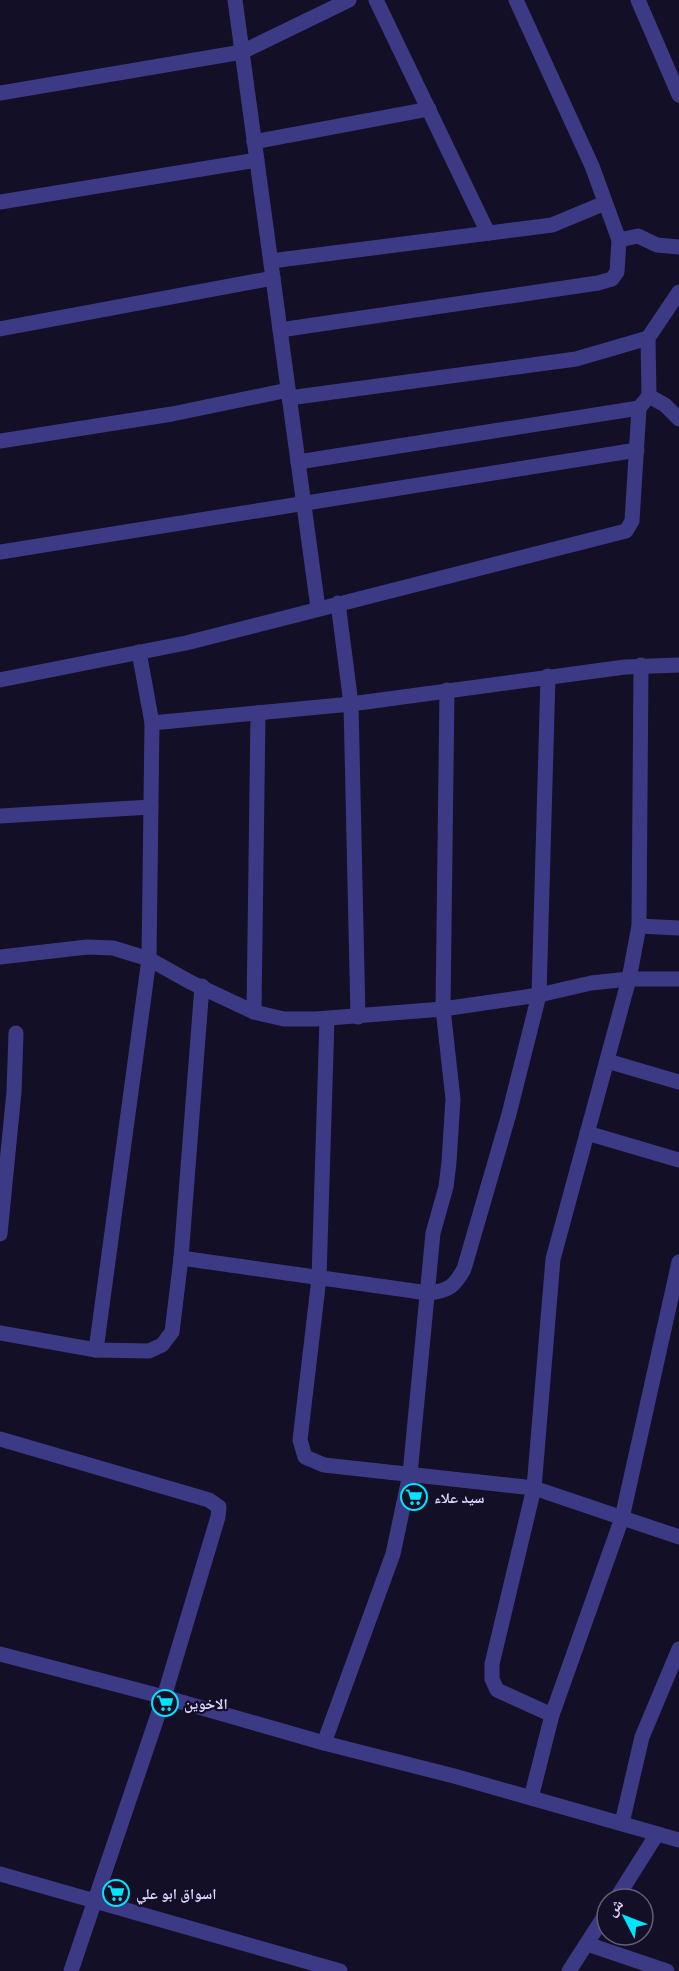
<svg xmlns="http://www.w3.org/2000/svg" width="679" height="1971" viewBox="0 0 679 1971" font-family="'Archivo Narrow','Noto Naskh Arabic',sans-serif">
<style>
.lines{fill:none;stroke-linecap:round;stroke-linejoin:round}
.street{stroke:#3d3a85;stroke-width:15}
.labels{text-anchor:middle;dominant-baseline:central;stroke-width:4.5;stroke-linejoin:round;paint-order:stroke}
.poi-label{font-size:15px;font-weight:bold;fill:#d9d4ff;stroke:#130f26;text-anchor:start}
</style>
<rect width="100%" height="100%" fill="#130f26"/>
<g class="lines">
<g class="street">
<polyline points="235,0 318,608"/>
<polyline points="376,0 488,233"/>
<polyline points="638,0 679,95"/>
<polyline points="0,93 242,52 349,0"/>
<polyline points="254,142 429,109"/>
<polyline points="0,202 257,160"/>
<polyline points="619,240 638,236 657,245 679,247"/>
<polyline points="271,261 552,225 605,203"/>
<polyline points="0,329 273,278"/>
<polyline points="280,330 598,283 612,279 617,272 619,240 592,166 516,0"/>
<polyline points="648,338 679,292"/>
<polyline points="289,398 576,359 648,338 649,396 665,405 679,419"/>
<polyline points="0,441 172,414 288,390"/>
<polyline points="298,462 639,408"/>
<polyline points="0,552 637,450"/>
<polyline points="338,603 351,704 358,1017"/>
<polyline points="0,680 186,643 626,531 632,521 639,408 649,396"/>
<polyline points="152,723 351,704 625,667 679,665"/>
<polyline points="0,816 151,807"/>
<polyline points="639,926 679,928"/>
<polyline points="0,957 87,947 113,948 149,959 190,982 254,1012 284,1019 316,1019 443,1009 539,995 591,983 629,979 679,979"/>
<polyline points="254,1012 258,713"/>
<polyline points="327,1019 319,1278 300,1440 305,1457 324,1465 534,1488 679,1537"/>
<polyline points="607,1061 679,1082"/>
<polyline points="587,1133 679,1160"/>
<polyline points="0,1234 14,1092 16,1033"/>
<path d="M181,1258L428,1293C448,1291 454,1287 464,1269L509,1114L539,995L548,676"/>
<polyline points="0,1333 96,1350 149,1351 162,1345 172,1332 181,1258 202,986"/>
<polyline points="96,1350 149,959 152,723 139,652"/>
<polyline points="0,1439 209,1500 219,1507 218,1517 164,1697 71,1971"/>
<polyline points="0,1654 164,1697 324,1743 454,1776 679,1840"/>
<polyline points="552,1715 497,1690 492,1679 492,1664 534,1488 553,1259 629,979 639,926 641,665"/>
<polyline points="324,1743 393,1554 410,1474 433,1233 446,1187 449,1162 453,1099 443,1009 447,690"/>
<polyline points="531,1798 552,1715 622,1518 679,1262"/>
<polyline points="622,1823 642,1737 679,1649"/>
<polyline points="0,1874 340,1971"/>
<polyline points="616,1899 657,1834"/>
<polyline points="587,1944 667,1971"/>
<polyline points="569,1971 607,1912"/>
</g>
</g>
<defs>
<symbol id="supermarket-ring" viewBox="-11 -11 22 22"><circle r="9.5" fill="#130f26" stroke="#00e5ff" stroke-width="1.5"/><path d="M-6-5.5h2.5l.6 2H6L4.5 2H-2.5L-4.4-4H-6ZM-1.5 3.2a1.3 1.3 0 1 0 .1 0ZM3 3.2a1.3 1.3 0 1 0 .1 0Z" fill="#00e5ff"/></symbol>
</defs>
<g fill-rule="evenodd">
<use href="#supermarket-ring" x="399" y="1482" width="30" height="30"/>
<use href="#supermarket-ring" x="150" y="1688" width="30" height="30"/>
<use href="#supermarket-ring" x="101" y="1878" width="30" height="30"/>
</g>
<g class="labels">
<g class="poi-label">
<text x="434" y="1497">سيد علاء</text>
<text x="184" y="1703">الاخوين</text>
<text x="136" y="1893">اسواق ابو علي</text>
</g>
</g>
<g transform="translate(625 1917) rotate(312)"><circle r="28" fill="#130f26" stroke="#625e7d" stroke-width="1.5"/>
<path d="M0-4.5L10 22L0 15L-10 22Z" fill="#00e5ff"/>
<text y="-9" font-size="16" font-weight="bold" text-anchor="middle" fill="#d9d4ff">ش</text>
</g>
</svg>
